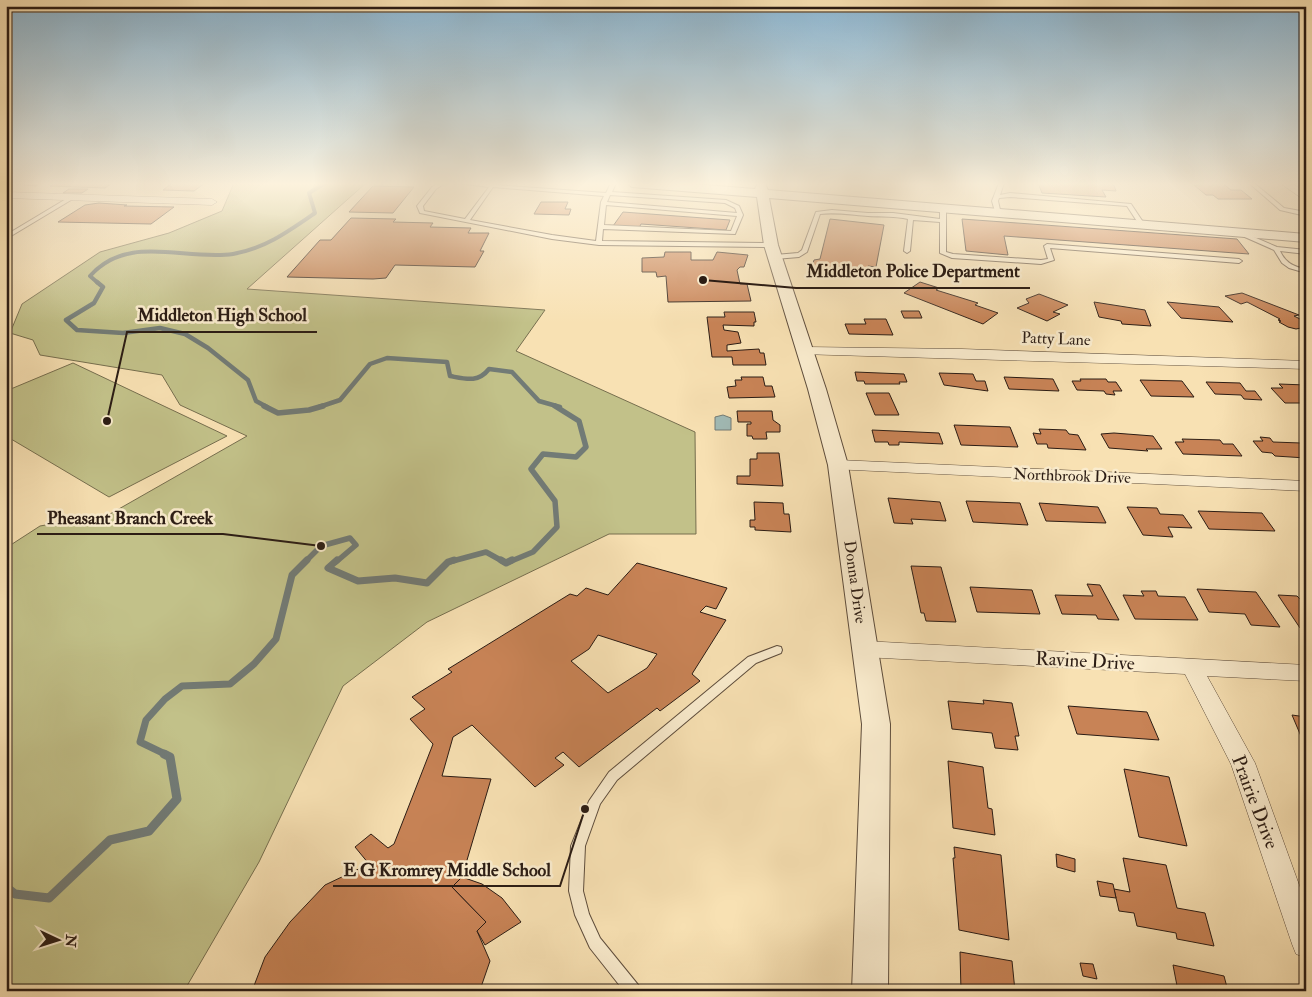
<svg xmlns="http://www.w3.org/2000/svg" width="1312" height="997" viewBox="0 0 1312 997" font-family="'IM FELL Double Pica',serif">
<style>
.green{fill:#c2c189;stroke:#766e4e}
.water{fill:#a1bbb7;stroke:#727b76}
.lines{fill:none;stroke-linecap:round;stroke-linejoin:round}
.stream-far4{stroke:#727b76;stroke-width:4}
.stream-far3{stroke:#727b76;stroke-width:4.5}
.stream-far2{stroke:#727b76;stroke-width:5.5}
.stream-far1{stroke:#727b76;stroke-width:7}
.stream{stroke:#727b76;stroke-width:9}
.building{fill:#c88356;stroke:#2b1c14;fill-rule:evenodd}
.service-casing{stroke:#5e4d3c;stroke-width:2}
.minor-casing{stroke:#5e4d3c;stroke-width:1}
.tertiary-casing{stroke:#5e4d3c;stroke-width:2}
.service{fill:#faecce;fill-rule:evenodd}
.minor{fill:#faecce;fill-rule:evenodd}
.tertiary{fill:#faecce;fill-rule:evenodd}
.labels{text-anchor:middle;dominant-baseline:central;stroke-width:5;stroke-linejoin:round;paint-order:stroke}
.street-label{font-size:16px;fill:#2b1c14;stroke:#faecce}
.near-street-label{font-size:19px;fill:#2b1c14;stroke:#faecce}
.leader{fill:none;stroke:#2b1c14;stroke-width:2}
.callout-dot{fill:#2b1c14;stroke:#faecce;stroke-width:2}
.callout-label{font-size:18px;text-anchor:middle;font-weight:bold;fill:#2b1c14;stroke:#faecce;stroke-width:5;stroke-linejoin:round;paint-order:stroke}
</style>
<rect width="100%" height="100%" fill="#f8e1b3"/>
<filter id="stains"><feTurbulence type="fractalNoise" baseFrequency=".004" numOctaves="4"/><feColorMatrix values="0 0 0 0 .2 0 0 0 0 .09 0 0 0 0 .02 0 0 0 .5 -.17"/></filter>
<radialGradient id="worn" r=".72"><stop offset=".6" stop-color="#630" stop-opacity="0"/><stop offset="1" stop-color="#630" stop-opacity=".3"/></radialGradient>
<g class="green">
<polygon points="234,183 366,183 247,289 545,310 516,351 695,432 696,534 609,534 427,622 343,686 259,862 184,991 6,991 6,548 40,526 110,514 247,436 180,405 162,375 40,355 33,340 10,333 22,304 100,252 169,233 222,211"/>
<polygon points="73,363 227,436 109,497 6,436 6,391"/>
</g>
<polygon class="water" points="723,415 731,418 731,430 715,430 715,417"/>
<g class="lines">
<path class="stream-far4" d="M98,283L90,276C128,233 184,261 233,254C264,249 289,231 315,213L309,193L325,183"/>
<g class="stream-far3">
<polyline points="97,282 103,287 94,303 66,320 77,330 123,333 160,328 185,334 208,348 248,380 256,401 267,407"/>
<path d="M319,407L340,400L370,364L387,358L447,362L450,376C466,379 478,383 489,369L512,372L539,401L560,407"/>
</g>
<g class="stream-far2">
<polyline points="264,406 278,413 309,410 323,406"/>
<polyline points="305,562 321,546 350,538 356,545 336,562"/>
<polyline points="449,562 486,552 504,562"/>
<polyline points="509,562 533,552 557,527 555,501 531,469 543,454 576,457 586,447 579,421 555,406"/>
</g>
<g class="stream-far1">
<polyline points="337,560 328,568 358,581 395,578 427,583 448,562 454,560"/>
<polyline points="501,560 506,563 512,560"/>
<polyline points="167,755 140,742 146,720 165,699 182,686 230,684 254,664 276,639 292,575 307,560"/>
</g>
<polyline class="stream" points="6,887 15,894 49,898 110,840 149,831 177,799 170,757 164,754"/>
</g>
<g class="building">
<polygon points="6,183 40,183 36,186"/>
<polygon points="112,183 105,188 50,186 56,183"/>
<polygon points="205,183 194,191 163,190 172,183"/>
<polygon points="1038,183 1113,183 1116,191 1102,190 1106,197 1042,193"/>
<polygon points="1199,183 1222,183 1231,190 1241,190 1252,199 1218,199 1213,195 1206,195 1194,185 1200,185"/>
<polygon points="373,186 414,187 393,213 349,212"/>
<polygon points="69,189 88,189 82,193 63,193"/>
<polygon points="541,202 568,202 565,209 571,209 569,215 534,214"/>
<polygon points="99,203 127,205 124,206 174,207 151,224 58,222 85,205"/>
<polygon points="623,212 730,220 726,230 641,224 639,228 613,226"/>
<polygon points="351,218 396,219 393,222 433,223 430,227 471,228 468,233 489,233 480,251 484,251 475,267 395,265 386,278 373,279 287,277 320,240 331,240"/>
<polygon points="830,219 884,225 876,267 868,266 866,277 814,278 810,273 814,260 820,259"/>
<polygon points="962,219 1237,239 1249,254 1004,236 1008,255 966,251"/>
<polygon points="665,252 691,252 691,260 713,260 717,252 748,255 744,267 740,267 737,270 740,284 747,284 751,301 668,302 666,276 657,277 656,272 642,272 642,258 664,257"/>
<polygon points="920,282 939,288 936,290 978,303 975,305 998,313 983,324 904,293"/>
<polygon points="1242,293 1299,315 1294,316 1306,322 1306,327 1296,329 1288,327 1279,322 1281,321 1278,320 1280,319 1247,302 1241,304 1225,296"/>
<polygon points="1039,294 1068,305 1053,312 1060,314 1047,321 1017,308 1029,303 1026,299"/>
<polygon points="1094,302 1145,310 1151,326 1122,324 1121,321 1099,317"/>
<polygon points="1167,302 1219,307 1233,322 1181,318"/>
<polygon points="901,311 919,311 922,318 904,318"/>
<polygon points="724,312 754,312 756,322 754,322 754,326 723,325 724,330 738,332 741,343 727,345 727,351 759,349 760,353 764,353 766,365 733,365 732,357 712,357 707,317 725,317"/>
<polygon points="864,319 886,319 893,335 849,334 845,324 866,324"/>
<polygon points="855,372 904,374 907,382 899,382 900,384 865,384 864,381 857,381"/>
<polygon points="939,373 973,374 976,381 985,381 988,391 944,385"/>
<polygon points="741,377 763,377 765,386 772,386 775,397 729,398 727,387 736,386 735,380 742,380"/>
<polygon points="1004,377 1053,379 1059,391 1009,389"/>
<polygon points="1080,379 1106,379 1108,382 1116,382 1122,391 1113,391 1115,395 1106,394 1104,391 1077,390 1072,381 1081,381"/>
<polygon points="1140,380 1182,381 1194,397 1151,396"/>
<polygon points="1206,382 1240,383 1246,391 1255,391 1262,400 1244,399 1241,395 1215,394"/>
<polygon points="1279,384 1306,385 1306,403 1285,403 1271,388 1283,388"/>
<polygon points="866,393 889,393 899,415 875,415"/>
<polygon points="737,411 772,411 773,420 780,425 780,432 766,432 767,439 753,439 752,436 747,436 747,424 751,424 751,422 738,422"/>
<polygon points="954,425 1010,427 1018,447 961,445"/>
<polygon points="1039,429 1066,430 1069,434 1078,435 1086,450 1048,448 1047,444 1037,444 1033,433 1041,434"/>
<polygon points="872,430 939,433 943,444 899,442 899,445 889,445 888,442 875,442"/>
<polygon points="1114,433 1153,436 1162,449 1146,449 1148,451 1109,448 1101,434"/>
<polygon points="1260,437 1270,438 1273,442 1301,443 1306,449 1306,458 1275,456 1272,453 1262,452 1253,441 1263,441"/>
<polygon points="1182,439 1220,440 1223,444 1233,444 1242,456 1183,454 1175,442 1184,442"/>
<polygon points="757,453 779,453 783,486 737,484 737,476 750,476 750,459 757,459"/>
<polygon points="888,498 940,502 946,521 911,519 913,524 894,523"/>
<polygon points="966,501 1020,503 1028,525 973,522"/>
<polygon points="754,502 783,503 784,514 789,514 791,532 755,530 755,527 750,527 750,520 755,520"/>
<polygon points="1039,503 1098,507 1106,523 1046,521"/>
<polygon points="1127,507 1157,508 1160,514 1183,515 1192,528 1168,527 1173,537 1143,535"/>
<polygon points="1198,511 1262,513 1275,531 1209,529"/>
<path d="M637,563L727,588L716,609L706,606L700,612L726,620L692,674L700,681L660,711L657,708L579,767L563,752L555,758L564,765L535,787L472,725L453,737L442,776L491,779L462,877L452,887L486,922L477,931L490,961L480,990L483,991H252L265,957L290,922L325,885L369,864L355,847L371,834L388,848L394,844L433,744L410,719L425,709L412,697L452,672L448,669L570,594L577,596L586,588L608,595ZM598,635L657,654L647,668L608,693L571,661L589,649Z"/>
<polygon points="911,566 941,567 956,622 926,621 924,613 921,613"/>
<polygon points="1087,584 1100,585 1119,620 1098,619 1096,615 1062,614 1055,595 1093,596"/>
<polygon points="970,587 1032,590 1040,614 977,612"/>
<polygon points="1197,589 1256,592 1280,627 1251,625 1245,614 1209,612"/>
<polygon points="1141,591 1156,591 1158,596 1185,597 1198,620 1135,619 1123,595 1144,596"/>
<polygon points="1278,595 1297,596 1306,605 1306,629 1300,628"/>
<polygon points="983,700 1012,703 1019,736 1015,736 1018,750 995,748 992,733 952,729 948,701 984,704"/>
<polygon points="1068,706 1147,712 1159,740 1077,734"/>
<polygon points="1292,715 1306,717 1306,742 1303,741"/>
<polygon points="948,761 983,767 988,808 992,809 995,835 953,828"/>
<polygon points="1124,769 1169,777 1187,846 1139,837"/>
<polygon points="954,847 1001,855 1009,940 959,930 953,858 955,858"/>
<polygon points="1056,854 1075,859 1075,872 1057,867"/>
<polygon points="1123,858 1166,865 1177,908 1205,913 1214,946 1177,939 1176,933 1137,926 1134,913 1119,911 1114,889 1130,892"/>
<polygon points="462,877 482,884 502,898 521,922 485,945 477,931 486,922 452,887"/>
<polygon points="1097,881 1113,884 1116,898 1100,896"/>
<polygon points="960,952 1012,961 1015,991 961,991"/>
<polygon points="1080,963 1093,964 1097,979 1083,976"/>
<polygon points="1173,965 1224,976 1228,991 1178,991"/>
</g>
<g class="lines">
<defs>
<g id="service">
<path d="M439,183H445L436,189L423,206L424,211L465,219L489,187L457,183H496L495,185L606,193L611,183H616L612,192L726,200L739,206L743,215L735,234L603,229L602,241L771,243L774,245L771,247L599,245L552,239L420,213L417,206L432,187ZM493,187L604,196L601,202L596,241L552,235L470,220ZM610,195L725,203L735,208L737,213L607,202ZM606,205L737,216L731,231L604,225Z"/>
<polygon points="999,183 1004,183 1000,195 1010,193 1131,204 1145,225 1140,226 1127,206 1010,197 999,198 998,201 1001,214 996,215 992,201"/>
<polygon points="1249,183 1254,183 1284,208 1306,212 1306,216 1280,210"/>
<polygon points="71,196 76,197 6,239 6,235"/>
<path d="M943,208L946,210V252L953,254L1041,260L1048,259L1044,246L1047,244L1239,259L1242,261L1239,263L1050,248L1054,260L1041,264L952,258L940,253V222L913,220L910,251L907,253L904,251L908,219C895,216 882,217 868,216C852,215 836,212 820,214L807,252L799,257L775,259L772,257L775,255L798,253L802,250L816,212L832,210L868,213H893L940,219V210Z"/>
<path d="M1238,232H1242L1277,247L1306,250V254L1280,251C1285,262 1293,267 1306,269V273L1289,268L1282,263L1274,250L1238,234Z"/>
<polygon points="777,646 781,647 782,650 781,653 756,663 617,780 600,804 585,846 583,891 589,914 600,938 639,986 641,991 624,991 590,948 575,915 569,891 571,846 589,801 609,772 748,657"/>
</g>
<g id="minor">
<polygon points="1280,183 1292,183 1306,193 1306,201"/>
<polygon points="6,192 212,199 217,202 212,205 6,198"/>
<polygon points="805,347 962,349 1306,361 1306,369 800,354 798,351"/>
<polygon points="838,460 1306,481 1306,491 832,469 830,465 832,461"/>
<polygon points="864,641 1306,665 1306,681 1207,676 1255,763 1306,904 1306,958 1296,954 1292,944 1231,764 1185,674 864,657 857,654 853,649 857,644"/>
</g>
<polygon id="tertiary" points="626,183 681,183 755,189 757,184 765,184 768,190 1306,234 1306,242 769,198 778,245 826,389 848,465 890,724 888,991 852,991 862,724 828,465 808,389 764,245 757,197 632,187"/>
</defs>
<use href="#service" class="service-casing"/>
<use href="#minor" class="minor-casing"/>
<use href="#tertiary" class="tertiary-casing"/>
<use href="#service" class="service"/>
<use href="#minor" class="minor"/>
<use href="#tertiary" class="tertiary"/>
</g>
<linearGradient id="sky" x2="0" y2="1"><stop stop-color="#8bb7d4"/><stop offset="0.57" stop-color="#fcf2dd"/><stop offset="1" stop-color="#fcf2dd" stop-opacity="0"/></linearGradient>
<rect width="1312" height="323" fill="url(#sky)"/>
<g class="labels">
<g class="street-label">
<text transform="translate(1056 339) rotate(2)">Patty Lane</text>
<text transform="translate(1072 476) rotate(2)">Northbrook Drive</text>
<text transform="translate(855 582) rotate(82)">Donna Drive</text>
</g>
<g class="near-street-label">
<text transform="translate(1085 661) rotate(3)">Ravine Drive</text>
<text transform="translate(1255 802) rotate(69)">Prairie Drive</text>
</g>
</g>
<path class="leader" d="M703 280L796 288H1030M107 421L127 332H317M321 546L223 534H37M585 809L560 886H333"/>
<g class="callout-dot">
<circle cx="703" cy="280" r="5"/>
<circle cx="107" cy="421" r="5"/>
<circle cx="321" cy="546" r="5"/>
<circle cx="585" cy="809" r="5"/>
</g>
<g class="callout-label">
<text x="913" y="277">Middleton Police Department</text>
<text x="222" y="321">Middleton High School</text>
<text x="130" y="524">Pheasant Branch Creek</text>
<text x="447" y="876">E G Kromrey Middle School</text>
</g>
<rect width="1312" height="997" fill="none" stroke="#f8e1b3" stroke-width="25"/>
<rect x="8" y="8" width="1297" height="982" fill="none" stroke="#2b1c14" stroke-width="2.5"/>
<rect x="12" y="12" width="1287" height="972" fill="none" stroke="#2b1c14"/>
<g transform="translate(58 940) rotate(94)" stroke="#faecce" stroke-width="4" paint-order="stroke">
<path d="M0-4L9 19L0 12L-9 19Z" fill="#2b1c14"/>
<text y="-8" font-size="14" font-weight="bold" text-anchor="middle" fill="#2b1c14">N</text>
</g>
<rect width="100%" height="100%" filter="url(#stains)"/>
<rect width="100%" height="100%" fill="url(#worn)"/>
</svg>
